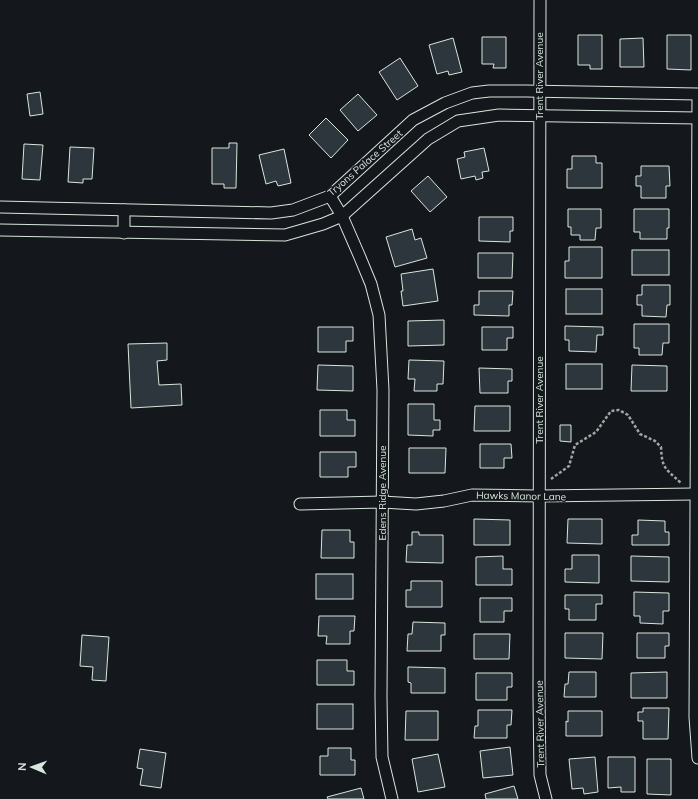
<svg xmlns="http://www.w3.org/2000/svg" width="698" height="799" viewBox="0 0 698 799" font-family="Mulish,sans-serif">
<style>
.building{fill:#2c363c;stroke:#d8e6dc}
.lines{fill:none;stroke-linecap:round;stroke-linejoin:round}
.street-casing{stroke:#d8e6dc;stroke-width:13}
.path{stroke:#9da8a2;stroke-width:2.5;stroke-dasharray:3 2;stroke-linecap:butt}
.street{stroke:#14181c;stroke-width:11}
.labels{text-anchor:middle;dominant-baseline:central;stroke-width:3;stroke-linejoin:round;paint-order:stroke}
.street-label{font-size:10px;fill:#d8e6dc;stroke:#14181c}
</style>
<rect width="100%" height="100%" fill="#14181c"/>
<g class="building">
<polygon points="578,35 602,35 602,69 590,69 590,65 578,65"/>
<polygon points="667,35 691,35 691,70 667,69"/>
<polygon points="482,37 506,37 506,68 493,68 494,64 482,64"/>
<polygon points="453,38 462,72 449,75 448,71 437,74 429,45"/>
<polygon points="643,38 644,67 620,67 620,39"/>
<polygon points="400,58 418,86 397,100 379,72"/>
<polygon points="40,92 43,114 30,116 27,94"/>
<polygon points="358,94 377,115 358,131 340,110"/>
<polygon points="326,118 348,140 331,158 309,135"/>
<polygon points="229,143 237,143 236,188 224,188 224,184 212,184 212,148 229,148"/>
<polygon points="24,144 43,145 40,180 22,179"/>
<polygon points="70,147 94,148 92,179 83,179 83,183 68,182"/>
<polygon points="484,148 489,171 482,172 483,178 476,180 475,176 461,179 457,159 465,157 464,152"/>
<polygon points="284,149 291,183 278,186 276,181 266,184 259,155"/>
<polygon points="572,156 596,156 596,163 602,163 602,188 567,188 567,169 572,169"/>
<polygon points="641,166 669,166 670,186 666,186 666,198 641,198 641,186 636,186 636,176 641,176"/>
<polygon points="428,176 447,197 430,212 411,191"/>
<polygon points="568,209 601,209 601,228 596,228 595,240 580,240 580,235 571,235 571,227 568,227"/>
<polygon points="634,209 669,209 669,228 667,228 667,239 640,239 640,232 634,232"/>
<polygon points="479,217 513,217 513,231 510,231 510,242 479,241"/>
<polygon points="412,229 415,240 421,238 427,258 395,267 386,237"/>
<polygon points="569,247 602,247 602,278 565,278 565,261 569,261"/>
<rect x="632" y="250" width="37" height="25"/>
<polygon points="478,253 513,253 512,278 478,278"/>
<polygon points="433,269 438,301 403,306 401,291 403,291 401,274"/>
<polygon points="642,285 670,285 670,305 667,305 666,317 642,316 642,305 637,305 637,295 642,295"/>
<rect x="566" y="289" width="36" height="25"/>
<polygon points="479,291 513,291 512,305 509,305 509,316 474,315 474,305 479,305"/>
<polygon points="444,320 444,345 408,346 408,321"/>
<polygon points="634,324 669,324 669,343 663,343 662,355 639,355 639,348 634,348"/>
<polygon points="565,326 603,327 603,335 597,335 596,352 569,351 569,340 565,340"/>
<polygon points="318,327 353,327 353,341 346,341 346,352 318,352"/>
<polygon points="482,327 513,327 513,338 507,338 507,350 482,350"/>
<polygon points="167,343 167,360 157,361 159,385 181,384 182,405 131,408 128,344"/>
<polygon points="409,360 444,361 443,384 437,384 437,391 414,391 415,379 408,379"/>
<rect x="566" y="364" width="36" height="25"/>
<polygon points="318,365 353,366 353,391 317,390"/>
<polygon points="632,365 667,366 667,391 631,391"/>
<polygon points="479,368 512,369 512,381 508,381 508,393 480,393"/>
<polygon points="408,404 434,404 434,420 440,420 440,430 433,430 433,436 408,435"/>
<polygon points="475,406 510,406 510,431 474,431"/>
<polygon points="320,410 347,410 347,420 355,420 355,436 320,436"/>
<polygon points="560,425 571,425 571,442 560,441"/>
<polygon points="480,444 511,444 512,458 504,458 504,468 480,468"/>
<polygon points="409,448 446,448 445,473 409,473"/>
<polygon points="320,452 356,452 356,467 348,467 348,477 320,477"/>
<polygon points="474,519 510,520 510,545 474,545"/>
<polygon points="568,519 602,519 602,544 567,543"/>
<polygon points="638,520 665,521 665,532 669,532 669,545 632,545 632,535 638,535"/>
<polygon points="322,530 350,530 350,542 354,542 354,558 321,558"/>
<polygon points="412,532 419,532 419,535 443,535 443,563 406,562 407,545 412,545"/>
<polygon points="572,555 599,555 599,583 565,582 565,569 572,569"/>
<polygon points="503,556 503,569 512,569 512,585 476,585 476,557"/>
<polygon points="631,556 669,557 669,582 631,581"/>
<rect x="316" y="574" width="37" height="25"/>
<polygon points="411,581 442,581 442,607 406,607 406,590 411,590"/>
<polygon points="634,592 669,593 669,611 663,611 663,624 640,623 640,616 634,616"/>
<polygon points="565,595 602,595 602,604 596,604 596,620 569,620 569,609 565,609"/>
<polygon points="480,598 512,598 512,611 504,611 504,622 480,622"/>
<polygon points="319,616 355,616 354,631 350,631 350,644 326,644 327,636 318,636"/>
<polygon points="413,622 445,623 445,635 441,635 441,651 407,651 408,634 412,634"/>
<polygon points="565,633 603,633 602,659 565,658"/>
<polygon points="637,633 669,633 669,646 665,646 665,658 637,658"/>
<polygon points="474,634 510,634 509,659 474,659"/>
<polygon points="82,635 109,637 106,681 92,680 93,667 80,666"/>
<polygon points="317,660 347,660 347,671 354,671 354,685 317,685"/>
<polygon points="408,667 445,668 445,693 411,693 411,683 408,682"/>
<polygon points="569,672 596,672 596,697 564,697 565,684 568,684"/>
<polygon points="667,672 667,698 631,698 631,673"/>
<polygon points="476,673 512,673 512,687 507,687 507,700 476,700"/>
<rect x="317" y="704" width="36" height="25"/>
<polygon points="643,708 669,708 668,739 643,739 643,721 638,721 638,712 643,712"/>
<polygon points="478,710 512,710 511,725 507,725 507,738 474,738 475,726 478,726"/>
<polygon points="406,711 438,711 438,740 405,740"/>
<polygon points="568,711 602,711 602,736 566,736 566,721 568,722"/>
<polygon points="510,747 513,775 483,778 480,751"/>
<polygon points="328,748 351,748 351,760 355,760 355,775 320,775 320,756 328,756"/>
<polygon points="140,749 166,753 161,788 140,785 143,769 137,768"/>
<polygon points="438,754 445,787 418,792 412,759"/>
<polygon points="595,757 598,792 584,794 583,788 572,789 569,759"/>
<polygon points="608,757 635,757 635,792 621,792 621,787 608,788"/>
<polygon points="647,759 671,759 671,795 647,794"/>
<polygon points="514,786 518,799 486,799 485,794"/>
<polygon points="361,788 364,799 328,799 327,797"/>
</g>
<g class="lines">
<defs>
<g id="street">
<polyline points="540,0 539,698 540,775 546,799"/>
<polyline points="698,97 695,717 698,758"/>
<polyline points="330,196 342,216 359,255 371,284 379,315 383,390 381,697 382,757 392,799"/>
<polyline points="0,207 271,213 293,210 330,196 413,120 445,103 472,93 489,91 525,91 698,94"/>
<polyline points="0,230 285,235 323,224 342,216 428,139 458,121 499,115 698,118"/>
<polyline points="124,233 124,210"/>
<polyline points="300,504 382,502 416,504 444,501 472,495 538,496 695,494"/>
</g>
</defs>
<use href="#street" class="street-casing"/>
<path class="path" d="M551,479L569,466L575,445L596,432L611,411L619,410L628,415L640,434L655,441L661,447C662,469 665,468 681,483"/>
<use href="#street" class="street"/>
</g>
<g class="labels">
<g class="street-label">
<text transform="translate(539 76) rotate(-90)">Trent River Avenue</text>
<text transform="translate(365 163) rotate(-41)">Tryons Palace Street</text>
<text transform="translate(539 400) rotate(-90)">Trent River Avenue</text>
<text transform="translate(382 493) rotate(-90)">Edens Ridge Avenue</text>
<text transform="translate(521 496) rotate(1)">Hawks Manor Lane</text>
<text transform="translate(540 724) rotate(-91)">Trent River Avenue</text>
</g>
</g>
<g transform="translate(32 767) rotate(272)" stroke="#14181c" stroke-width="3" paint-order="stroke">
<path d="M0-3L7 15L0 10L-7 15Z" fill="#d8e6dc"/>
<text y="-6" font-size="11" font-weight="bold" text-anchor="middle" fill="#d8e6dc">N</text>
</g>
</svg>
